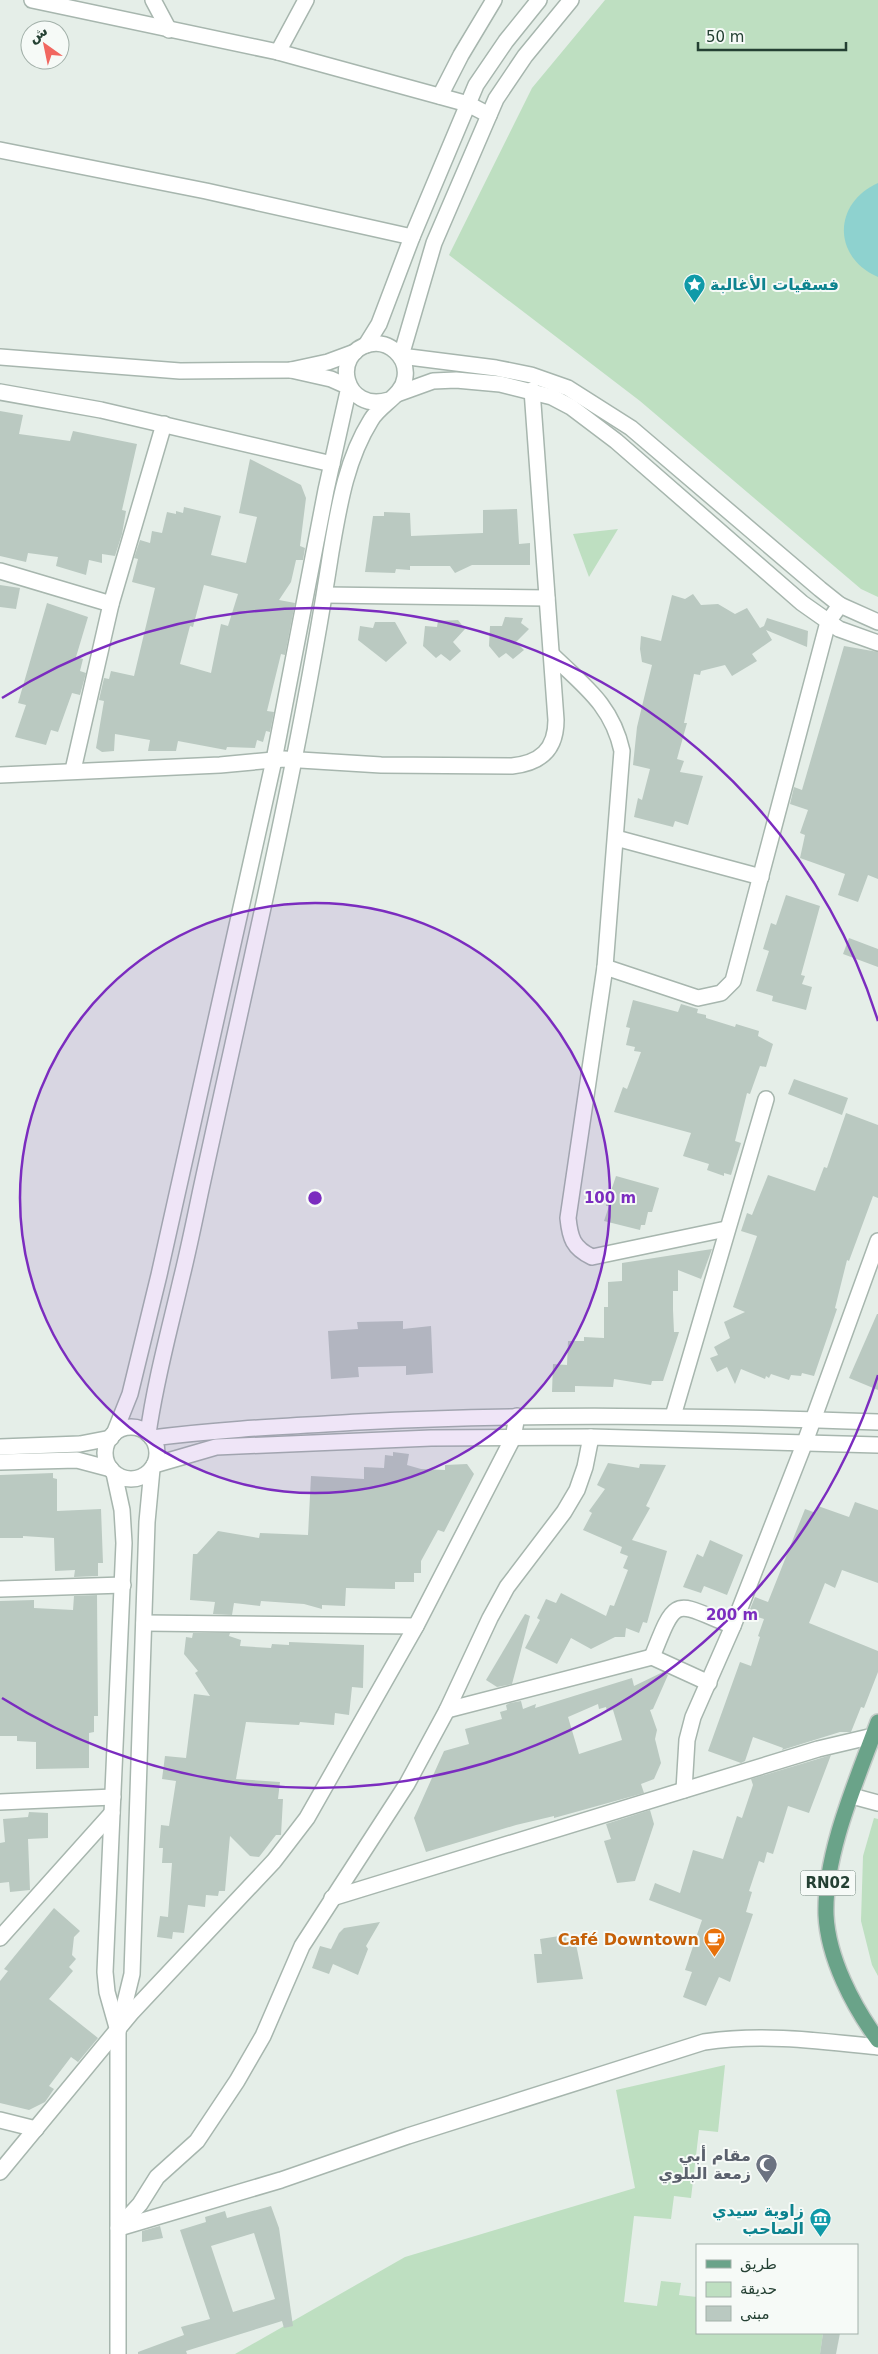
<svg xmlns="http://www.w3.org/2000/svg" width="878" height="2354" viewBox="0 0 878 2354" font-family="'DejaVu Sans',Cairo,sans-serif">
<style>
.green{fill:#bedfc1}
.water{fill:#8ed2cf}
.building{fill:#bac9c1;fill-rule:evenodd}
.lines{fill:none;stroke-linecap:round;stroke-linejoin:round}
.minor-casing{stroke:#a7b6ae;stroke-width:18}
.tertiary-casing{stroke:#a7b6ae;stroke-width:18}
.primary-casing{stroke:#c2cac6;stroke-width:18}
.minor{stroke:#fff;stroke-width:15}
.tertiary{stroke:#fff;stroke-width:15}
.primary{stroke:#6aa389;stroke-width:15}
.ring{fill:none;stroke:#7b2cbf;stroke-width:2.5}
.labels{text-anchor:middle;dominant-baseline:central;stroke-width:4;stroke-linejoin:round;paint-order:stroke}
.shield{fill:#f6faf7;stroke:#63786e;stroke-width:1}
.shield-label{font-size:15px;font-weight:bold;fill:#244033}
.culture-label{font-size:16px;font-weight:bold;fill:#0d838f;stroke:#f6faf7;text-anchor:start}
.food-label{font-size:16px;font-weight:bold;fill:#c56008;stroke:#f6faf7;text-anchor:end}
.worship-label{font-size:16px;font-weight:bold;fill:#5b616d;stroke:#f6faf7;text-anchor:end}
.centre{fill:#7b2cbf;stroke:#f6faf7;stroke-width:2.5}
.ring-label{font-size:15px;text-anchor:middle;font-weight:bold;fill:#7b2cbf;stroke:#f6faf7;stroke-width:4;stroke-linejoin:round;paint-order:stroke}
</style>
<rect width="100%" height="100%" fill="#e5eee8"/>
<g class="green">
<polygon points="605,0 878,0 878,597 861,589 640,401 449,255 532,88"/>
<polygon points="618,529 589,577 573,534"/>
<polygon points="874,1818 878,1819 878,1976 872,1965 861,1921 863,1856"/>
<polygon points="725,2065 718,2132 699,2130 691,2198 674,2196 671,2219 634,2216 624,2302 657,2306 661,2281 681,2283 679,2295 697,2297 697,2333 823,2333 820,2354 235,2354 405,2257 635,2188 616,2090"/>
</g>
<path class="water" d="M878,183V277C832,257 833,203 878,183Z"/>
<g class="building">
<polygon points="0,411 23,415 19,434 70,441 73,431 137,444 122,510 126,511 122,534 115,556 102,554 102,563 89,560 86,575 56,566 58,557 28,553 26,562 0,556"/>
<path d="M250,459L301,485L306,498L300,546L305,548L303,560H296L291,582L279,600L295,603L285,655L281,654L267,711L274,712L270,732L266,731L263,742L257,740L255,748L227,747L226,750L178,741L176,751H148L150,740L115,734L114,751L102,752L96,748L104,701L99,700L104,678L109,679L111,671L134,676L155,588L132,582L138,559L134,558L140,540L150,543L152,531L162,533L167,512L176,514V511L183,513L184,507L221,516L211,555L246,563L257,517L239,513ZM204,585L238,594L228,626L221,624L211,673L180,664L190,626L193,627Z"/>
<polygon points="517,509 519,544 530,543 530,565 472,565 455,573 450,566 410,566 410,570 396,569 395,573 365,572 373,516 384,516 384,512 410,513 411,536 483,533 483,510"/>
<polygon points="0,585 20,588 16,609 0,607"/>
<polygon points="693,594 701,605 718,604 735,614 747,608 760,628 764,626 767,618 808,631 807,647 766,630 772,640 752,654 757,661 732,676 725,665 701,671 700,675 694,674 684,723 687,723 677,759 684,761 680,772 703,776 688,825 675,821 673,827 634,817 638,798 642,800 650,769 633,765 637,727 652,665 642,662 640,649 641,636 661,641 672,595 685,599"/>
<polygon points="47,603 88,617 76,657 83,659 80,671 86,673 80,695 72,693 58,732 51,730 46,745 15,737 26,705 18,703"/>
<polygon points="505,617 523,618 521,623 529,629 516,642 524,650 513,659 506,653 499,658 489,646 490,626 502,626"/>
<polygon points="458,620 465,629 453,642 461,651 450,661 441,654 436,658 423,646 425,626 437,627 438,621"/>
<polygon points="375,622 395,622 407,643 386,662 358,640 360,626 373,628"/>
<polygon points="844,646 878,652 878,879 868,875 858,902 838,895 845,874 800,858 805,835 800,833 808,810 790,804 794,787 802,790"/>
<polygon points="786,895 820,906 801,975 805,976 802,984 812,987 806,1010 772,1001 773,996 756,991 769,951 763,949 771,923 776,925"/>
<polygon points="849,938 878,949 878,967 843,954"/>
<polygon points="633,1000 678,1012 681,1004 698,1009 697,1013 706,1015 706,1018 735,1027 736,1024 759,1031 758,1036 773,1044 766,1067 760,1066 750,1094 747,1093 735,1141 741,1143 731,1175 724,1173 724,1176 707,1170 709,1164 683,1156 691,1133 614,1112 623,1087 627,1089 641,1052 634,1051 635,1047 626,1045 630,1028 626,1027"/>
<polygon points="794,1079 848,1098 842,1115 788,1094"/>
<polygon points="846,1113 878,1125 878,1198 873,1196 849,1261 847,1260 835,1308 837,1309 814,1376 802,1373 801,1376 791,1375 789,1380 771,1374 769,1378 766,1376 765,1379 741,1369 735,1384 727,1367 717,1372 710,1358 718,1355 714,1347 730,1338 724,1322 745,1312 733,1307 757,1236 741,1231 747,1213 752,1215 768,1175 815,1191 824,1167 827,1168"/>
<polygon points="616,1176 659,1188 652,1212 648,1212 645,1225 641,1225 640,1230 604,1221 609,1206 606,1206"/>
<polygon points="712,1249 701,1279 678,1270 678,1291 673,1291 673,1310 674,1332 679,1332 663,1381 652,1381 651,1385 614,1379 613,1387 575,1386 575,1392 552,1392 553,1364 567,1365 568,1341 584,1341 584,1337 604,1338 604,1307 608,1307 608,1282 622,1281 622,1263"/>
<polygon points="877,1314 878,1314 878,1390 849,1378"/>
<polygon points="403,1321 403,1329 431,1326 433,1373 406,1375 406,1366 358,1367 359,1377 331,1379 328,1331 358,1329 357,1322"/>
<polygon points="393,1452 409,1454 407,1465 421,1469 445,1470 445,1465 467,1464 474,1474 444,1532 438,1530 421,1561 421,1573 414,1573 414,1582 395,1582 395,1589 346,1588 345,1606 322,1605 322,1609 304,1604 261,1601 260,1606 234,1603 232,1615 213,1614 215,1602 190,1600 193,1554 197,1554 218,1531 259,1538 260,1533 308,1535 311,1476 364,1479 364,1467 384,1468 385,1455 393,1456"/>
<polygon points="608,1463 639,1468 640,1464 666,1465 646,1506 650,1508 632,1540 667,1551 647,1623 643,1622 639,1633 626,1628 625,1637 615,1637 591,1649 571,1638 557,1664 525,1648 540,1620 537,1618 546,1599 556,1603 561,1593 606,1616 610,1605 614,1606 628,1570 623,1568 628,1556 620,1553 622,1547 583,1530 592,1513 589,1511 605,1489 597,1485"/>
<polygon points="53,1473 53,1478 57,1479 57,1511 101,1509 103,1563 98,1563 98,1576 74,1577 75,1570 55,1571 54,1538 23,1536 23,1538 0,1538 0,1475"/>
<polygon points="855,1502 878,1510 878,1583 842,1570 835,1588 825,1583 809,1623 878,1651 878,1672 864,1708 861,1707 851,1732 840,1732 782,1750 783,1748 753,1737 745,1761 741,1763 708,1751 740,1662 751,1666 760,1637 758,1636 764,1619 748,1614 755,1597 768,1602 805,1509 816,1513 818,1506 849,1517"/>
<polygon points="710,1540 743,1555 727,1595 704,1586 701,1593 683,1587 697,1554 703,1557"/>
<polygon points="97,1595 98,1716 94,1716 94,1732 89,1733 89,1768 36,1769 36,1742 17,1741 17,1736 0,1736 0,1601 34,1600 34,1608 73,1610 74,1596"/>
<polygon points="525,1614 530,1616 512,1684 497,1687 486,1680"/>
<polygon points="193,1633 230,1633 229,1636 241,1640 240,1646 271,1648 272,1644 289,1645 289,1642 364,1645 363,1688 352,1687 349,1715 335,1713 334,1725 300,1722 299,1725 246,1722 236,1779 280,1782 278,1799 283,1799 281,1835 276,1835 259,1857 250,1856 230,1836 225,1891 219,1891 218,1896 206,1895 205,1907 188,1905 184,1933 173,1932 172,1939 157,1937 160,1916 168,1917 172,1863 162,1863 163,1848 159,1848 161,1825 169,1826 176,1781 162,1779 165,1756 186,1758 194,1694 210,1696 195,1673 198,1671 184,1654 186,1637 192,1638"/>
<path d="M663,1672L668,1675L653,1709L650,1710L657,1730L655,1739L661,1763L654,1779L641,1784L644,1793L554,1818V1816L516,1825L426,1852L414,1818L444,1751L469,1744L465,1729L502,1719L500,1712L507,1710L506,1705L510,1703L521,1701L523,1709L536,1704L535,1708L632,1678L634,1686ZM598,1704L599,1709L606,1707L607,1711L613,1710L622,1740L579,1754L568,1717Z"/>
<polygon points="831,1755 809,1813 788,1806 773,1854 767,1852 764,1863 759,1861 749,1891 752,1892 746,1912 753,1914 730,1982 719,1977 706,2006 683,1997 692,1972 685,1970 702,1920 649,1900 655,1883 680,1893 693,1850 723,1859 737,1816 742,1818 753,1785 751,1779"/>
<polygon points="650,1810 654,1824 635,1881 617,1883 604,1841 611,1839 606,1824"/>
<polygon points="29,1812 48,1813 48,1838 28,1839 30,1890 10,1892 9,1882 0,1883 0,1843 5,1842 3,1819 28,1817"/>
<polygon points="54,1908 80,1931 74,1937 72,1955 76,1959 69,1967 73,1971 49,1999 98,2038 78,2062 71,2057 49,2086 54,2089 45,2102 29,2110 0,2103 0,1981 8,1971 4,1969"/>
<polygon points="380,1922 366,1946 368,1949 358,1975 333,1964 329,1974 312,1968 320,1946 331,1949 339,1933 344,1928"/>
<polygon points="566,1935 567,1946 576,1944 583,1979 537,1983 534,1954 542,1954 540,1939"/>
<path d="M271,2206L279,2228L293,2326L284,2328L282,2321L186,2351L187,2354H138V2352L184,2335L181,2327L210,2319L180,2230L206,2222L205,2217L225,2211L227,2218ZM254,2233L275,2299L233,2312L211,2246Z"/>
<polygon points="160,2226 163,2238 142,2242 142,2231"/>
<polygon points="823,2333 840,2333 836,2354 820,2354"/>
</g>
<g class="lines">
<defs>
<g id="minor">
<polyline points="32,0 278,52 468,104 489,115"/>
<polyline points="153,0 169,30"/>
<polyline points="278,52 306,0"/>
<polyline points="440,96 461,55 494,0"/>
<polyline points="0,150 206,191 412,237"/>
<polyline points="0,392 101,410 332,464"/>
<polyline points="0,571 111,604"/>
<polyline points="325,595 547,598"/>
<path d="M552,655C584,686 612,705 622,751L605,967L568,1218C570,1238 573,1248 592,1257L726,1229"/>
<polyline points="73,770 111,604 164,424"/>
<path d="M0,775L220,765L284,759L381,765L512,766C540,763 556,750 556,720L532,390"/>
<polyline points="616,838 761,877"/>
<polyline points="605,967 698,998 721,993 733,981 828,622 840,605"/>
<polyline points="673,1416 766,1099"/>
<polyline points="0,1589 123,1585"/>
<polyline points="144,1623 416,1626"/>
<path d="M652,1657C677,1594 673,1602 733,1626"/>
<polyline points="447,1710 652,1657 709,1683"/>
<polyline points="684,1790 687,1740 693,1717 733,1626 805,1442 878,1241"/>
<polyline points="852,1796 878,1803"/>
<polyline points="0,1802 113,1797"/>
<polyline points="332,1898 818,1749 873,1736"/>
<polyline points="0,1938 112,1813"/>
<polyline points="0,2120 36,2129"/>
<polyline points="0,2172 132,2012 274,1861 307,1818 416,1626 513,1438 517,1416"/>
<polyline points="118,2228 140,2204 157,2177 197,2141 237,2081 263,2036 302,1946 407,1784 447,1710 490,1618 507,1587 564,1512 577,1490 585,1467 591,1437"/>
<path d="M119,2228L281,2180L408,2136L704,2042C761,2033 821,2041 878,2047"/>
</g>
<g id="tertiary">
<polyline points="571,0 525,56 496,99 434,243 401,356 496,368 531,375 568,388 631,428 820,589 840,605 878,622"/>
<polyline points="366,345 379,324 412,237 476,85 506,41 539,0"/>
<polyline points="0,357 180,371 291,370 328,362 355,352"/>
<polyline points="397,394 433,381 456,380 500,384 552,397 571,407 616,441 802,603 839,629 878,643"/>
<circle cx="131" cy="1453" r="26"/>
<polyline points="114,1434 130,1394 159,1275 274,760 326,490 349,387 331,379 291,370"/>
<path d="M148,1434C155,1382 169,1332 181,1280C188,1252 194,1223 200,1194C246,981 298,767 331,552C339,506 346,460 371,420C380,404 403,396 405,377C408,357 389,340 370,344C330,353 344,414 389,400"/>
<path d="M152,1438C221,1429 290,1426 359,1422C533,1413 705,1416 878,1422"/>
<polyline points="0,1447 80,1444 111,1438"/>
<polyline points="0,1462 77,1460 111,1469"/>
<polyline points="154,1465 216,1447 431,1438 591,1437 878,1445"/>
<polyline points="114,1473 122,1510 124,1543 105,1972 107,1992 118,2031"/>
<polyline points="118,2354 118,2031 132,1974 147,1522 152,1469"/>
</g>
<path id="primary" d="M878,1722C857,1780 824,1853 826,1915C828,1958 853,2006 878,2040"/>
</defs>
<use href="#minor" class="minor-casing"/>
<use href="#tertiary" class="tertiary-casing"/>
<use href="#primary" class="primary-casing"/>
<use href="#minor" class="minor"/>
<use href="#tertiary" class="tertiary"/>
<use href="#primary" class="primary"/>
</g>
<circle cx="315" cy="1198" r="295" fill="#7b2cbf" fill-opacity=".12"/>
<g class="ring">
<circle cx="315" cy="1198" r="295"/>
<path d="M878 1375A590 590 0 0 1 2 1698M2 698A590 590 0 0 1 878 1021"/>
</g>
<defs>
<symbol id="sight-pin" viewBox="-11 -11 22 30"><path d="M0 17L-7.5 6A9.5 9.5 0 1 1 7.5 6Z" fill="#0f9aa8" stroke="#f6faf7"/><path d="M0-6L1.8-2.2L6-1.7L2.9 1.2L3.7 5.4L0 3.3L-3.7 5.4L-2.9 1.2L-6-1.7L-1.8-2.2Z" fill="#fff"/></symbol>
<symbol id="cafe-pin" viewBox="-11 -11 22 30"><path d="M0 17L-7.5 6A9.5 9.5 0 1 1 7.5 6Z" fill="#e8710a" stroke="#f6faf7"/><path d="M-5.5-4.5H6V0H3Q3 3.5 0 3.5H-2.5Q-5.5 3.5-5.5 0ZM3-3.2v2h1.7v-2ZM-6 4.5H4V6H-6Z" fill="#fff"/></symbol>
<symbol id="mosque-pin" viewBox="-11 -11 22 30"><path d="M0 17L-7.5 6A9.5 9.5 0 1 1 7.5 6Z" fill="#6b7280" stroke="#f6faf7"/><path d="M3.5-4.9A6 6 0 1 0 3.5 4.9A5 5 0 1 1 3.5-4.9Z" fill="#fff"/></symbol>
<symbol id="museum-pin" viewBox="-11 -11 22 30"><path d="M0 17L-7.5 6A9.5 9.5 0 1 1 7.5 6Z" fill="#0f9aa8" stroke="#f6faf7"/><path d="M0-6L6-3V-2H-6V-3ZM-5-1h2V3h-2ZM-1-1h2V3h-2ZM3-1h2V3H3ZM-6 4H6V6H-6Z" fill="#fff"/></symbol>
</defs>
<g fill-rule="evenodd">
<use href="#sight-pin" x="682" y="272" width="25" height="34"/>
<use href="#cafe-pin" x="702" y="1926" width="25" height="34"/>
<use href="#mosque-pin" x="754" y="2152" width="25" height="34"/>
<use href="#museum-pin" x="808" y="2206" width="25" height="34"/>
</g>
<g class="labels">
<rect class="shield" x="800.5" y="1870.5" width="55" height="25" rx="4"/>
<g class="shield-label">
<text x="828" y="1883">RN02</text>
</g>
<g class="culture-label">
<text x="710" y="284">فسقيات الأغالبة</text>
<text x="804" y="2210" text-anchor="end">زاوية سيدي<tspan x="804" dy="18">الصاحب</tspan></text>
</g>
<g class="food-label">
<text x="699" y="1939">Café Downtown</text>
</g>
<g class="worship-label">
<text x="751" y="2155">مقام أبي<tspan x="751" dy="18">زمعة البلوي</tspan></text>
</g>
</g>
<circle cx="315" cy="1198" r="8" class="centre"/>
<g class="ring-label">
<text x="610" y="1203">100 m</text>
<text x="732" y="1620">200 m</text>
</g>
<rect x="696" y="2244" width="162" height="90" fill="#f6faf7" stroke="#a2b0a9"/>
<rect x="706" y="2260" width="25" height="8" fill="#6aa389" stroke="#a2b0a9"/>
<text x="740" y="2269" font-size="15" fill="#244033">طريق</text>
<rect x="706" y="2282" width="25" height="15" fill="#bedfc1" stroke="#a2b0a9"/>
<text x="740" y="2294" font-size="15" fill="#244033">حديقة</text>
<rect x="706" y="2306" width="25" height="15" fill="#bac9c1" stroke="#a2b0a9"/>
<text x="740" y="2319" font-size="15" fill="#244033">مبنى</text>
<g transform="translate(45 45) rotate(327)"><circle r="24" fill="#f6faf7" stroke="#a2b0a9"/>
<path d="M0-4L9 19L0 12L-9 19Z" fill="#f16760"/>
<text y="-8" font-size="14" font-weight="bold" text-anchor="middle" fill="#244033">ش</text>
</g>
<path d="M698 42v8h148v-8" fill="none" stroke="#244033" stroke-width="2.5"/>
<text x="706" y="42" font-size="15" fill="#244033" stroke="#f6faf7" stroke-width="4" paint-order="stroke">50 m</text>
</svg>
